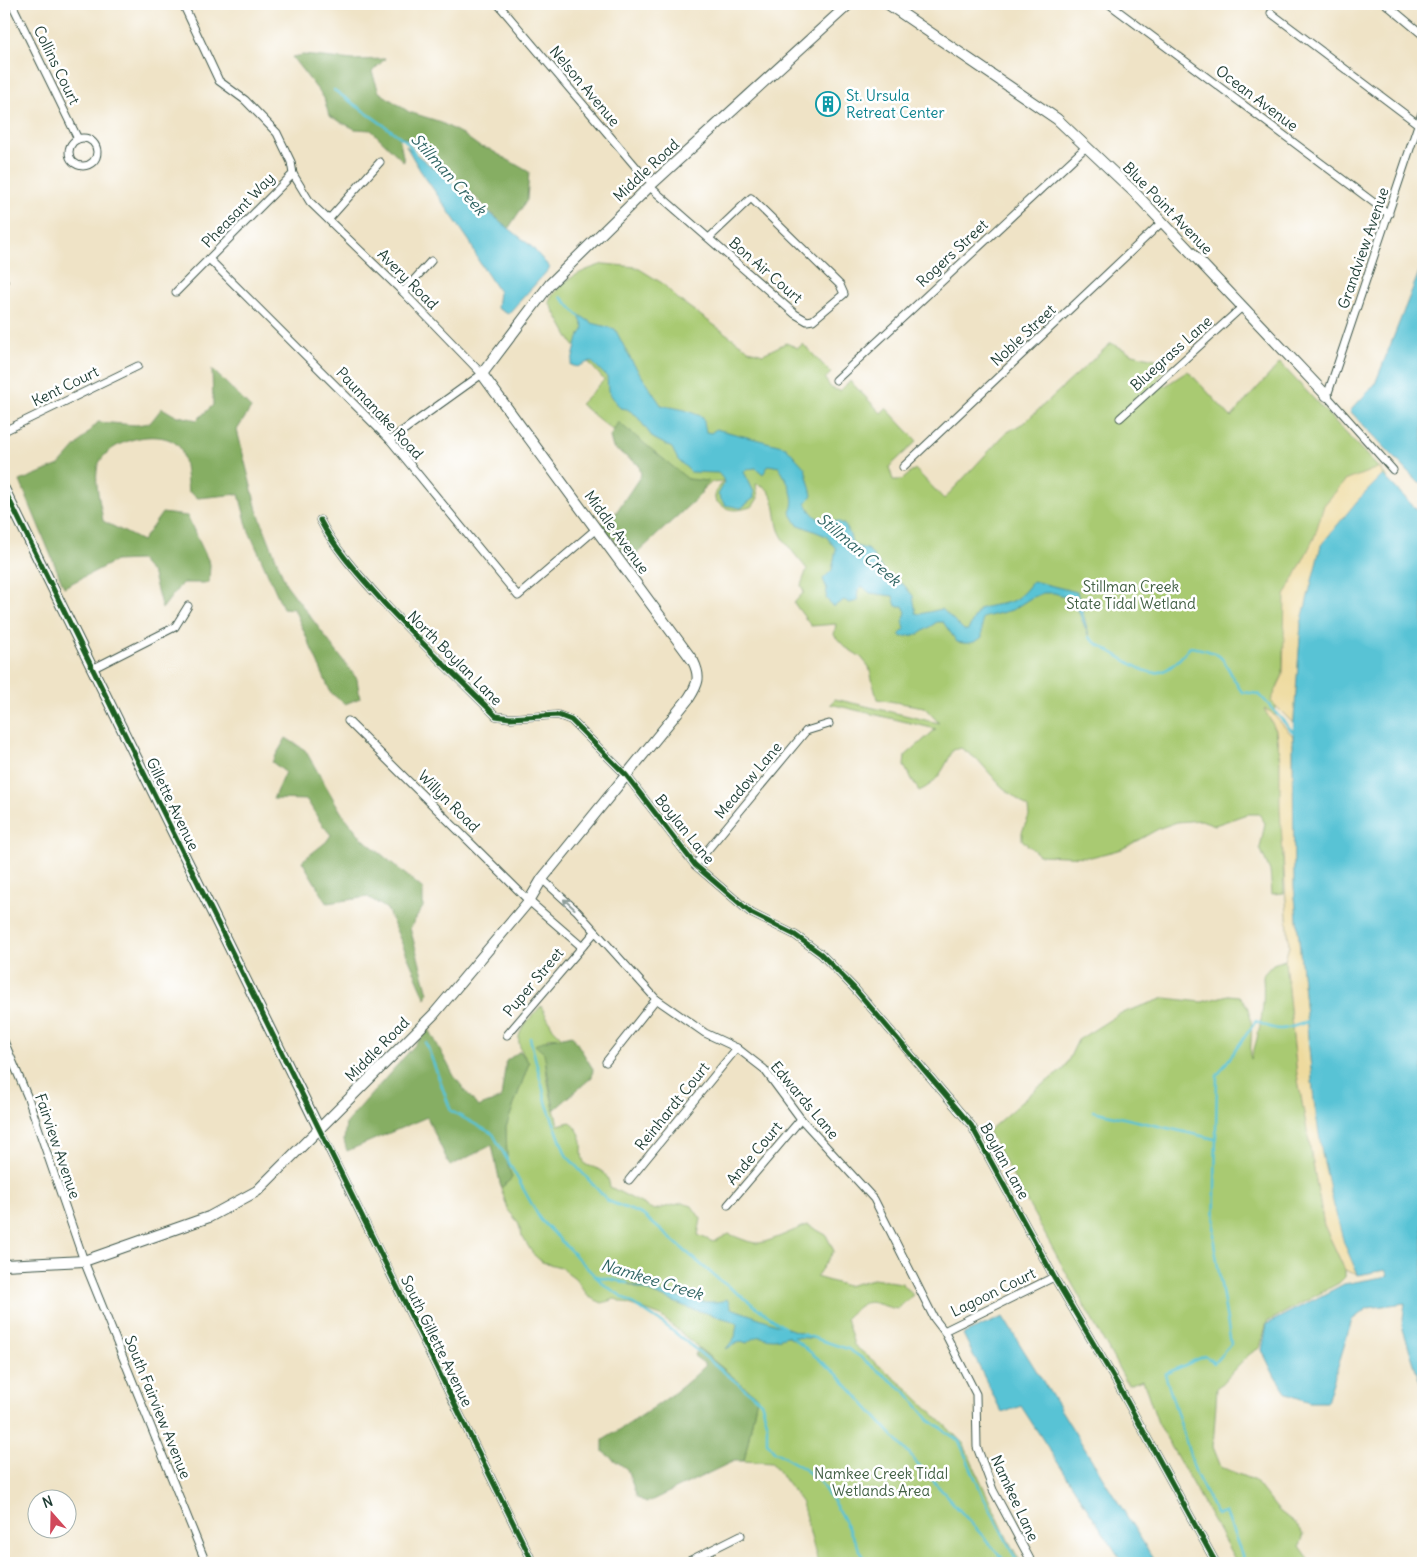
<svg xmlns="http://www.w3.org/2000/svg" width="1427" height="1567" viewBox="0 0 1427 1567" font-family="Delius,sans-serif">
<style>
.green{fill:#a9ca72;stroke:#648453}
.forest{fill:#86ae64;stroke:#52764c}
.sand{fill:#eeda9e;stroke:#868c69}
.water{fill:#59c3d5;stroke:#3c8084}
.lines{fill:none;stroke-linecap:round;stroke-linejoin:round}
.stream{stroke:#59c3d5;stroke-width:2.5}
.street-casing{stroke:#3e564a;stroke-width:9}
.secondary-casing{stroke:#3e564a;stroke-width:12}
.street{stroke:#fff;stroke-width:7}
.secondary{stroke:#fff;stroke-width:10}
.cycleway-casing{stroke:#fff;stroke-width:8}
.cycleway{stroke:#1b5e20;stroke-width:5}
.oneway{stroke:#8f9e9a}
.labels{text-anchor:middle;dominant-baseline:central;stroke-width:5;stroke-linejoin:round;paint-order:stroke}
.street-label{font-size:15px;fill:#1f3d34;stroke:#fff}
.culture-label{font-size:15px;fill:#0d838f;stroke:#fff;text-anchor:start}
.park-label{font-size:15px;fill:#426044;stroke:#fff}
.water-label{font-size:16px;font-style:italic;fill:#306564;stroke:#fff}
</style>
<rect width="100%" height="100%" fill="#fff"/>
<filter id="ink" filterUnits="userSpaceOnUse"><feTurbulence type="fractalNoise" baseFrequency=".02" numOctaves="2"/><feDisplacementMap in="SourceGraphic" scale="10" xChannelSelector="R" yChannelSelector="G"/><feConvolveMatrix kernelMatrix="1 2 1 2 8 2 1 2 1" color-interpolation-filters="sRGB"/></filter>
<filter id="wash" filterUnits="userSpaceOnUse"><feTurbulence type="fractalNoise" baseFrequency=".0096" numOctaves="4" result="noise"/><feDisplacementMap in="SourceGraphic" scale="20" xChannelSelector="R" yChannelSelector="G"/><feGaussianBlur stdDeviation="1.12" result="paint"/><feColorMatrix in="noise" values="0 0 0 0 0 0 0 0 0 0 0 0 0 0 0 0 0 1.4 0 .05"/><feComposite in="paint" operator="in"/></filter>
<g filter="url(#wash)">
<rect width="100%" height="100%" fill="#efe3c6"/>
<g class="green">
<path d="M604,264L636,267L662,283L679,300L749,350L763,354L786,343L798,348L803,344L831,373L825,379L831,388L840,391L850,381L881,413L886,408L917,441L889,467L893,480H902L915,469L944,499L1006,433L1025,422L1111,343L1133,354L1159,360L1165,365V371L1158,378L1165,386L1188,371L1231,417L1280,363L1388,478L1360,497L1283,651V675L1278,685L1274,726L1280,760L1284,893L1272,894L1270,871L1260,848L1265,823L1259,814H1247L1215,825L1201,820L1177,822L1160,828L1122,849L1091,857L1039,855L1022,840V832L1029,816L1028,808L1001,786L978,760L961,748L953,750C944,768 938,783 919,791L904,766L905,756L936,729L830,704L835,699L939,723L924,707L877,699L869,667L861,657L845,647L834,635L836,624L811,626L794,603L804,592L801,585L807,569C798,558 784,543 779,530C774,515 777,486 756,484L758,498L753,506C737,512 727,512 715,500V492L724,481L712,482L703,490L652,462L580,404L604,380L572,343L549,302C558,281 583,270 604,264Z"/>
<path d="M1285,960L1297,1074L1324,1225L1345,1270V1277L1339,1283L1267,1322L1260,1348C1246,1353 1229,1377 1217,1388L1213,1447L1221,1467L1255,1481L1278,1510L1297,1525L1304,1534L1300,1546L1312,1563H1237L1158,1423L1143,1380L1128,1385L988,1131L1035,1090L1064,1069L1078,1040L1119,1014L1165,998L1202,1002L1228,995L1239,996C1258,1014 1249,1036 1251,1059C1261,1028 1265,1007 1263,975L1273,964Z"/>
<path d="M541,1006L553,1028L562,1037L547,1038C542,1068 551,1096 558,1125L570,1122C591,1141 576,1152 586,1165C600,1169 608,1172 610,1187L654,1210L682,1203L692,1206L701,1219L698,1235L713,1242L729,1234C737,1237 747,1242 755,1243C765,1245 795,1229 808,1225L826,1235L834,1251L816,1277L847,1286L873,1279L902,1283L913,1295L897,1309C868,1303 870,1294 846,1318L854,1345L909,1390L963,1443L1007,1538L1021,1563H818L802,1503L772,1463L744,1461L757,1397L661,1316L615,1299L602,1303L589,1297L575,1278L560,1267L542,1262L533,1254L522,1236L518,1222L508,1210L501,1188L512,1178L507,1161L506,1127L529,1063C509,1035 521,1029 541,1006Z"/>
</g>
<g class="forest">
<polygon points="303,55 353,60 385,59 372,72 379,92 409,112 438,121 462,134 480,147 489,149 529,172 527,200 508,229 420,143 399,136 404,162 371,130 355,129 329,116 324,98 292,57"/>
<path d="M212,369L251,408L237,430L257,510L286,584L357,679L360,698L345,704L331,693L294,609L283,608L248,529L239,494L198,498L188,491C186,479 186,461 181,450C169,424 100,439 97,471C95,486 101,506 103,521L142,541L162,513L187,516L210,564L209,583H182L162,609L153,575L140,560L115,561L64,587L20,481L59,465L98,422L136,425L150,423L162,408L174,415L197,420L213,405Z"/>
<polygon points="618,422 688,479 708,481 700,495 630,560 601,524 615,514 641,475 639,465 613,448 610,437"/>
<polygon points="286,738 305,750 341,812 362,838 423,889 423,907 410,928 428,993 426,999 387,909 368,897 327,903 302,861 326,842 331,835 321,823 307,800 273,799 285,772 272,762"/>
<polygon points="429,1029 454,1076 478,1107 501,1098 506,1061 520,1051 529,1063 506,1127 507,1161 512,1178 501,1188 492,1145 450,1166 427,1117 347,1151 344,1140 346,1123"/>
<path d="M572,1035L593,1069L592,1077L554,1110L544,1053L535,1045C548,1037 558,1039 572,1035Z"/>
<path d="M698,1348L757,1397L744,1461H734L646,1503L637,1497L627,1469L603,1452V1440C638,1418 677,1395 706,1365L694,1356Z"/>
</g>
<g class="sand">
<polygon points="1380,467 1383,475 1358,500 1301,624 1294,724 1271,701 1283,675 1285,596 1314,538 1324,505 1345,481"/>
<polygon points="1264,709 1271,712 1293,736 1294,886 1314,1101 1344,1241 1358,1275 1345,1270 1324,1225 1297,1074 1285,960 1289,946 1280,809 1280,760 1276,730"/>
</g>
<g class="water">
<polygon points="406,146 531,246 550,268 508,314 497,308 499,292 478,260 470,242 420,170"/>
<polygon points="1423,262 1423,481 1420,484 1350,411 1375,384"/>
<path d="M578,314L592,323L615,329L631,360L661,405L685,410L703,417L706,432L711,433L716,429L786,447L805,468L812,495L806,503C819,532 836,513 846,527C850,532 851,540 853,545L869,550L889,578L904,585L913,596L916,613L920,614L942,609L964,630H968L979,609C1007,600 1012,609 1033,581L1077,592L1090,639L1075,603L1070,598L1054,593H1043L1031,598L1012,610L982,618V637C974,644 967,644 957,642L943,622H937L919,634L902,637L899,635L905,629L903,621L906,612L903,606H896L893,596L870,593L862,586L858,590L857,601L850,603L844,600L833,607L826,598L827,589L823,579L832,570L836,549L826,536L797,524L790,512C798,497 786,480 779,467L769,465L763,474L756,468L747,469L744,472L754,492V498L741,508L725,505L718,495C723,484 728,483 718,473L691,472L678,460L672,448L653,438L636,415L627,409L620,408L608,391L607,377L591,361L577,367L571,365L578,338L584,328Z"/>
<polygon points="1383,475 1418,511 1423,507 1423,1392 1402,1326 1405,1303 1368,1308 1352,1320 1327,1402 1310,1402 1287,1394 1273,1373 1262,1350 1267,1324 1344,1284 1388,1276 1385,1270 1358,1275 1344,1243 1334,1206 1322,1154 1314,1101 1294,886 1293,732 1301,624 1321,545 1358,500"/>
<path d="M626,1283C646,1288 710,1310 727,1299L731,1308L818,1339L794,1337L795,1341L787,1336C784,1337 778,1339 774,1339C761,1339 759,1332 747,1343L741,1341L726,1349L735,1337L737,1324L733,1321L689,1308Z"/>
<polygon points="1003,1317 1156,1563 1123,1563 1021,1406 1002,1413 963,1334"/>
</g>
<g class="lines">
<g class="stream">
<polyline points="334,90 406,141 415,153"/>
<polyline points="561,297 579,316"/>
<path d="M1089,637C1094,644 1107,649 1115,654C1151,676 1160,684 1190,647C1232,653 1221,663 1242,692L1259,694L1293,732"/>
<polyline points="530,1038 547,1105 566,1155 608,1201 643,1215 718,1279 785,1328"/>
<polyline points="426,1043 451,1111 493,1134 540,1219 594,1275 606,1286 664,1324 761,1402 767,1421 767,1442 774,1451 803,1468 819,1481 836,1506 867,1563"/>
<polyline points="1093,1111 1215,1139"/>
<polyline points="596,1276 627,1283"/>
<polyline points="802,1334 848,1349 859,1356 906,1392 929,1420 959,1441 982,1494 1018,1563"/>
<polyline points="793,1338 837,1374 1007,1563"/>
<path d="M1245,1563L1226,1513L1217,1515L1196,1474L1165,1374L1205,1356L1214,1363L1231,1344L1214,1243L1217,1076L1256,1021C1278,1033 1284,1030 1307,1022"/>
</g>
</g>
</g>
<g filter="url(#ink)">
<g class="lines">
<defs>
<g id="street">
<polyline points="12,4 78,139"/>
<polyline points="183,4 219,81 245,100 277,133 291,162 293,174"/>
<polyline points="498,4 642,174 653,183"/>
<polyline points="1109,4 1389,214"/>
<polyline points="1386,4 1423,35"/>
<polyline points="1271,13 1418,124"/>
<circle cx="83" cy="152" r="14"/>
<polyline points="650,187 795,314 807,321 813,320 844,294 840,285 751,198 709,238"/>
<polyline points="329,219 380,162"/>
<polyline points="209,259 390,440 518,596 596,529"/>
<polyline points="4,281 4,288"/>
<polyline points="176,292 293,174 310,202 403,292 482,374 390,440"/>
<polyline points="403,292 431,261"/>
<polyline points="836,380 1086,147"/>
<polyline points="1120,418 1241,308"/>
<polyline points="4,431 138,366"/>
<polyline points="903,467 1162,222"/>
<polyline points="1393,470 1327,396 1423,110"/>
<path d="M320,520C336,551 360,576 383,602C419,641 458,678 496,716L510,718L558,715L571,720L626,775L695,865L751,913L795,935L821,954L855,989L971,1125L1054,1277L1118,1385L1216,1563"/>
<polyline points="92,669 175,627 188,606"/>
<polyline points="348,721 529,901 581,946"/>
<polyline points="695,865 806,731 829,724"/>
<polyline points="542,879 577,911 656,999 705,1033 737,1048 764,1069 801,1119 874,1199 934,1318 944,1331 976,1394 977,1447 993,1490 1032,1563"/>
<polyline points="507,1035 595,932"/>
<polyline points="4,1041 28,1098 84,1261 206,1563"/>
<polyline points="606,1062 656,999"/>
<polyline points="319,1129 533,1563"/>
<polyline points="629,1180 737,1048"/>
<polyline points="728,1205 801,1119"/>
<polyline points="944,1331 1054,1277"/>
<polyline points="685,1563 741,1535"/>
</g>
<g id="secondary">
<polyline points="888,4 1057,119 1134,192 1327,396"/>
<polyline points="4,489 319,1129"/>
<path d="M4,1265L84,1261L209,1217L257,1191L434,1014L529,901L542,879L689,698C698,684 701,677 693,661L482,374L550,284L653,183L849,4"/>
</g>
</defs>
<use href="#street" class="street-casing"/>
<use href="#secondary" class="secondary-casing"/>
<use href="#street" class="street"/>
<use href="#secondary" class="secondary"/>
<defs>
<g id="cycleway">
<polyline points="4,489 533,1563"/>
<path d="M320,520C336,551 360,576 383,602C419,641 458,678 496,716L510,718L558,715L571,720L626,775L695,865L751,913L795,935L821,954L855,989L971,1125L1054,1277L1118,1385L1216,1563"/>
</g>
</defs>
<use href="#cycleway" class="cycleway-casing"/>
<use href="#cycleway" class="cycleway"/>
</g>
<defs><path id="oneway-shaft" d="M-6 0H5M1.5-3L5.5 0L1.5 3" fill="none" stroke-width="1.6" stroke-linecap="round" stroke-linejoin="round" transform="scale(1.25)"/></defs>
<use class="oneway" href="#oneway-shaft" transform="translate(569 904) rotate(-138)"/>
</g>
<defs>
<symbol id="building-ring" viewBox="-11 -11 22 22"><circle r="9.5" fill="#fff" stroke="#0f9aa8" stroke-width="1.5"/><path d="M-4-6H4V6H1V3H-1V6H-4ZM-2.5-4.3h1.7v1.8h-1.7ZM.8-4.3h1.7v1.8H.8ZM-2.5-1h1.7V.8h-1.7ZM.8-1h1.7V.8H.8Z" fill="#0f9aa8"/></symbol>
</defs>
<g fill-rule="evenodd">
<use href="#building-ring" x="814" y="90" width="28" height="28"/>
</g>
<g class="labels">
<g class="street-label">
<text transform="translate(57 65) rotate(64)">Collins Court</text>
<text transform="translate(585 86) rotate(50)">Nelson Avenue</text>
<text transform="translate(1257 98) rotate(37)">Ocean Avenue</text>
<text transform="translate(646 170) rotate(-43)">Middle Road</text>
<text transform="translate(1168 208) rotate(46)">Blue Point Avenue</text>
<text transform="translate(238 210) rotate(-46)">Pheasant Way</text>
<text transform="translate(1363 248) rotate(-71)">Grandview Avenue</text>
<text transform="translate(952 253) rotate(-43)">Rogers Street</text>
<text transform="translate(766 270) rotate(41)">Bon Air Court</text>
<text transform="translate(408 279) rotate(45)">Avery Road</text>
<text transform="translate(1023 335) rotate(-43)">Noble Street</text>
<text transform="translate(1171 353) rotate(-42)">Bluegrass Lane</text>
<text transform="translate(65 386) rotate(-26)">Kent Court</text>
<text transform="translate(380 413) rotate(47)">Paumanake Road</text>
<text transform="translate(617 532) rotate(54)">Middle Avenue</text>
<text transform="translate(455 658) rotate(45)">North Boylan Lane</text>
<text transform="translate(748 780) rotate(-50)">Meadow Lane</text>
<text transform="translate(449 801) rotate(45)">Willyn Road</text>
<text transform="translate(173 804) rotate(64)">Gillette Avenue</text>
<text transform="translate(685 829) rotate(51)">Boylan Lane</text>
<text transform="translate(533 982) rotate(-50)">Puper Street</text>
<text transform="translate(377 1049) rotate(-45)">Middle Road</text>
<text transform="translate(805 1100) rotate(50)">Edwards Lane</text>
<text transform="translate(672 1106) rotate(-51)">Reinhardt Court</text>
<text transform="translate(58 1146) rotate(71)">Fairview Avenue</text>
<text transform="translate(754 1153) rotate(-50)">Ande Court</text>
<text transform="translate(1005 1161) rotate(61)">Boylan Lane</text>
<text transform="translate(993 1292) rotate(-26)">Lagoon Court</text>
<text transform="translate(437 1341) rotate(64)">South Gillette Avenue</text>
<text transform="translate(158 1407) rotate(68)">South Fairview Avenue</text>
<text transform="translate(1015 1498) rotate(65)">Namkee Lane</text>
</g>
<g class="culture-label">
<text x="846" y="95">St. Ursula<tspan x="846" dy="17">Retreat Center</tspan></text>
</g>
<g class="park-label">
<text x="1131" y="586">Stillman Creek<tspan x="1131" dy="17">State Tidal Wetland</tspan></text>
<text x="881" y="1473">Namkee Creek Tidal<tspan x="881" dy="17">Wetlands Area</tspan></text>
</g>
<g class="water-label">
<text transform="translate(449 174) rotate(48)">Stillman Creek</text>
<text transform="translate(859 549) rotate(40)">Stillman Creek</text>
<text transform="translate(652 1279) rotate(17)">Namkee Creek</text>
</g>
</g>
<rect width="1427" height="1567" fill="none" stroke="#fff" stroke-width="20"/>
<g transform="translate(52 1514) rotate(340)"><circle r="24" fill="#ffffff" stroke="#a5b1ae"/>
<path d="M0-4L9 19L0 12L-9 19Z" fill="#d1495b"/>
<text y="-8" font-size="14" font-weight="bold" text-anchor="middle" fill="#1f3d34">N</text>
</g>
</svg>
